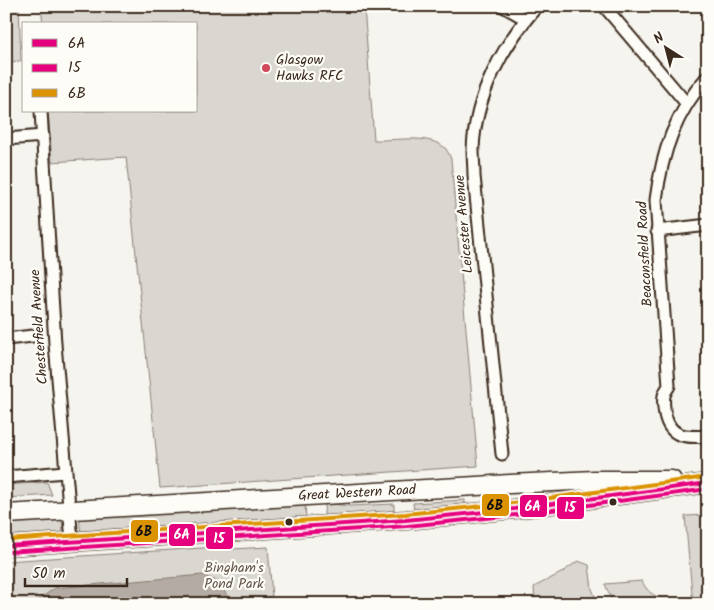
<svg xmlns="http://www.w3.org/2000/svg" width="714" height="610" viewBox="0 0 714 610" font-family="Kalam,sans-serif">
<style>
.green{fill:#dad6d0;stroke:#8a8077}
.water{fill:#b4aca4;stroke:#84786e}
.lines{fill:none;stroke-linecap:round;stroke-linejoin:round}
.street-casing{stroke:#3b2a1e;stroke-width:15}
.primary-casing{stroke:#3b2a1e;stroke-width:21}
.street{stroke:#fdfcf7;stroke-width:11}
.primary{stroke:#fdfcf7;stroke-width:18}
.bus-1-casing{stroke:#fdfcf7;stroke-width:8}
.bus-2-casing{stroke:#fdfcf7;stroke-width:8}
.bus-3-casing{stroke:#fdfcf7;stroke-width:8}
.bus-1{stroke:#e5007d;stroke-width:4}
.bus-2{stroke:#e6007e;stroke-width:4}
.bus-3{stroke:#db9304;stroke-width:4}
.poi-dot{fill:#d1495b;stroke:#fdfcf7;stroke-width:2}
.bus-dot{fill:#3b2a1e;stroke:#fdfcf7;stroke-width:2}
.labels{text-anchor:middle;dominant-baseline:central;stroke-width:4.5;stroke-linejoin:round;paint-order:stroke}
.poi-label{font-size:14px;fill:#3b2a1e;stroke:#fdfcf7;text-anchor:start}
.street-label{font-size:14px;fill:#3b2a1e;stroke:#fdfcf7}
.park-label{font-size:14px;fill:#63554a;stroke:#fdfcf7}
.line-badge{stroke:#fdfcf7;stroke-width:2}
.badge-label{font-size:14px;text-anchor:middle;font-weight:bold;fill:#fff}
.pale-badge-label{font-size:14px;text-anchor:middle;font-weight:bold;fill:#111}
</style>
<rect width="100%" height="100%" fill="#f5f4ee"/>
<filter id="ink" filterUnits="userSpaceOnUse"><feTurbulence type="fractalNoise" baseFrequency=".02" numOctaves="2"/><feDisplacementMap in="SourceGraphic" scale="10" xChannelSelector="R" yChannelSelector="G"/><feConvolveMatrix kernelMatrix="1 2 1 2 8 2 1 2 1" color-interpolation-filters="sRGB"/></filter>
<g filter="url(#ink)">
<g class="green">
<polygon points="19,6 21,61 6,62 6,7"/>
<path d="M41,6H364L374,140C394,141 431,133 446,149C448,152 450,156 451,159L478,466L160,488L126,157L52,162L48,111H196V24H43Z"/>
<polygon points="47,482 52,495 6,498 6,485"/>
<polygon points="465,500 465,508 414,511 413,503"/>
<polygon points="325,503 349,506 394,504 394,512 325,518 324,513"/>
<polygon points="305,505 306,518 81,533 79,518 81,517"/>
<polygon points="708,515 708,604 693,604 685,516"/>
<polygon points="59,518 62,520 63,533 60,535 6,539 6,522"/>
<polygon points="232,546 232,549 268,547 272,596 250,602 249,604 6,604 6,561"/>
<polygon points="578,561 589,565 592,589 598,604 535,604 534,587 561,573"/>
<path d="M642,581C648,595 660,600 675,599L673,604H613L605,584Z"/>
</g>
<polygon class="water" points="203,575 218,582 230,600 229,604 32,604 55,588"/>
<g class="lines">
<defs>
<g id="street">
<polyline points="503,6 526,19"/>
<polyline points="604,6 687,104"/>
<path d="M708,76C675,113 662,152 656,200L669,386C663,394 663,398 664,408C667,437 683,438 708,436"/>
<polyline points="41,111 55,344 72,541"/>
<polyline points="6,139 43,136"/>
<polyline points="657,231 708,225"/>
<polyline points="6,339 33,336"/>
<path d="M502,454L474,176C474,167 473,158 473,149C475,96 503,45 537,6"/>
<polyline points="6,477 65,472"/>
</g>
<g id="primary">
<polyline points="6,514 510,484 595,480 672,480"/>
<polyline points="6,546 406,520 514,509 708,483"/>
</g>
</defs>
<use href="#street" class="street-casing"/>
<use href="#primary" class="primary-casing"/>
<use href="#street" class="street"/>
<use href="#primary" class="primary"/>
<defs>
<polyline id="bus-1" points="6,546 406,520 514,509 708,483"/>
<polyline id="bus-2" points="6,552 407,526 515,515 708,489"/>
<polyline id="bus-3" points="6,540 405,514 513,503 707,477"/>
</defs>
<use href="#bus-1" class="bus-1-casing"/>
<use href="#bus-2" class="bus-2-casing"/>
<use href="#bus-3" class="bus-3-casing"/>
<use href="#bus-1" class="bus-1"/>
<use href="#bus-2" class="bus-2"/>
<use href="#bus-3" class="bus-3"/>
</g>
</g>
<circle class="poi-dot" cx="266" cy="68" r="5"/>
<g class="bus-dot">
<circle cx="613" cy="502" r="4.5"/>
<circle cx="289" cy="522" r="4.5"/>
</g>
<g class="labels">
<g class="poi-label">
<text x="276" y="60">Glasgow<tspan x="276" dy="16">Hawks RFC</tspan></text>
</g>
<g class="street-label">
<text transform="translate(464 224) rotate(-95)">Leicester Avenue</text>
<text transform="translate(645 254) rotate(-93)">Beaconsfield Road</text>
<text transform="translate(39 327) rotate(-94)">Chesterfield Avenue</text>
<text transform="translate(357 493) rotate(-3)">Great Western Road</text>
</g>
<g class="park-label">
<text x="234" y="568">Bingham's<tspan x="234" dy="16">Pond Park</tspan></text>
</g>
</g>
<g class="line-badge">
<rect x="481" y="493" width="29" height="24" rx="5" fill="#db9304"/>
<rect x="519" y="494" width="29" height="24" rx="5" fill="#e5007d"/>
<rect x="556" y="496" width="29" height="24" rx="5" fill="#e6007e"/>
<rect x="130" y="519" width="29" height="24" rx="5" fill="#db9304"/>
<rect x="168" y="523" width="28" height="24" rx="5" fill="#e5007d"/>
<rect x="205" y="526" width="29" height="24" rx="5" fill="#e6007e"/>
</g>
<g class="badge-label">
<text x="533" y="511">6A</text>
<text x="570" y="512">15</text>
<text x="182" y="539">6A</text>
<text x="219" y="543">15</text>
</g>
<g class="pale-badge-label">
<text x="495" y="510">6B</text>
<text x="144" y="536">6B</text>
</g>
<rect width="714" height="610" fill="none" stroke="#fdfcf7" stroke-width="25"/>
<rect x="12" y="12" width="689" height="585" fill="none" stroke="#3b2a1e" stroke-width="2" filter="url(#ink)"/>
<rect x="22" y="22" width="175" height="90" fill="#fdfcf7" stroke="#afa8a0"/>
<rect x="32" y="39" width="25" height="8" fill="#e5007d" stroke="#afa8a0"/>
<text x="68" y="48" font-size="15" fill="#3b2a1e">6A</text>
<rect x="32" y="64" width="25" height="8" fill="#e6007e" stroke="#afa8a0"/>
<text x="68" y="72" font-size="15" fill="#3b2a1e">15</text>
<rect x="32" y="89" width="25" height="8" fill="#db9304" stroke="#afa8a0"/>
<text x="68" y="98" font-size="15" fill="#3b2a1e">6B</text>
<g transform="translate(666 48) rotate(324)" stroke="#fdfcf7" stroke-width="4" paint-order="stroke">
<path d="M0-4L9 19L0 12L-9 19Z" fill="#3b2a1e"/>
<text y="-8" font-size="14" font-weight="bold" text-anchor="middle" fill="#3b2a1e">N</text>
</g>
<path d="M25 578v8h102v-8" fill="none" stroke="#3b2a1e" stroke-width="2.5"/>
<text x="32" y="578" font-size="15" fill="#3b2a1e" stroke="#fdfcf7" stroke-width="4" paint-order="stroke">50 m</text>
</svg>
